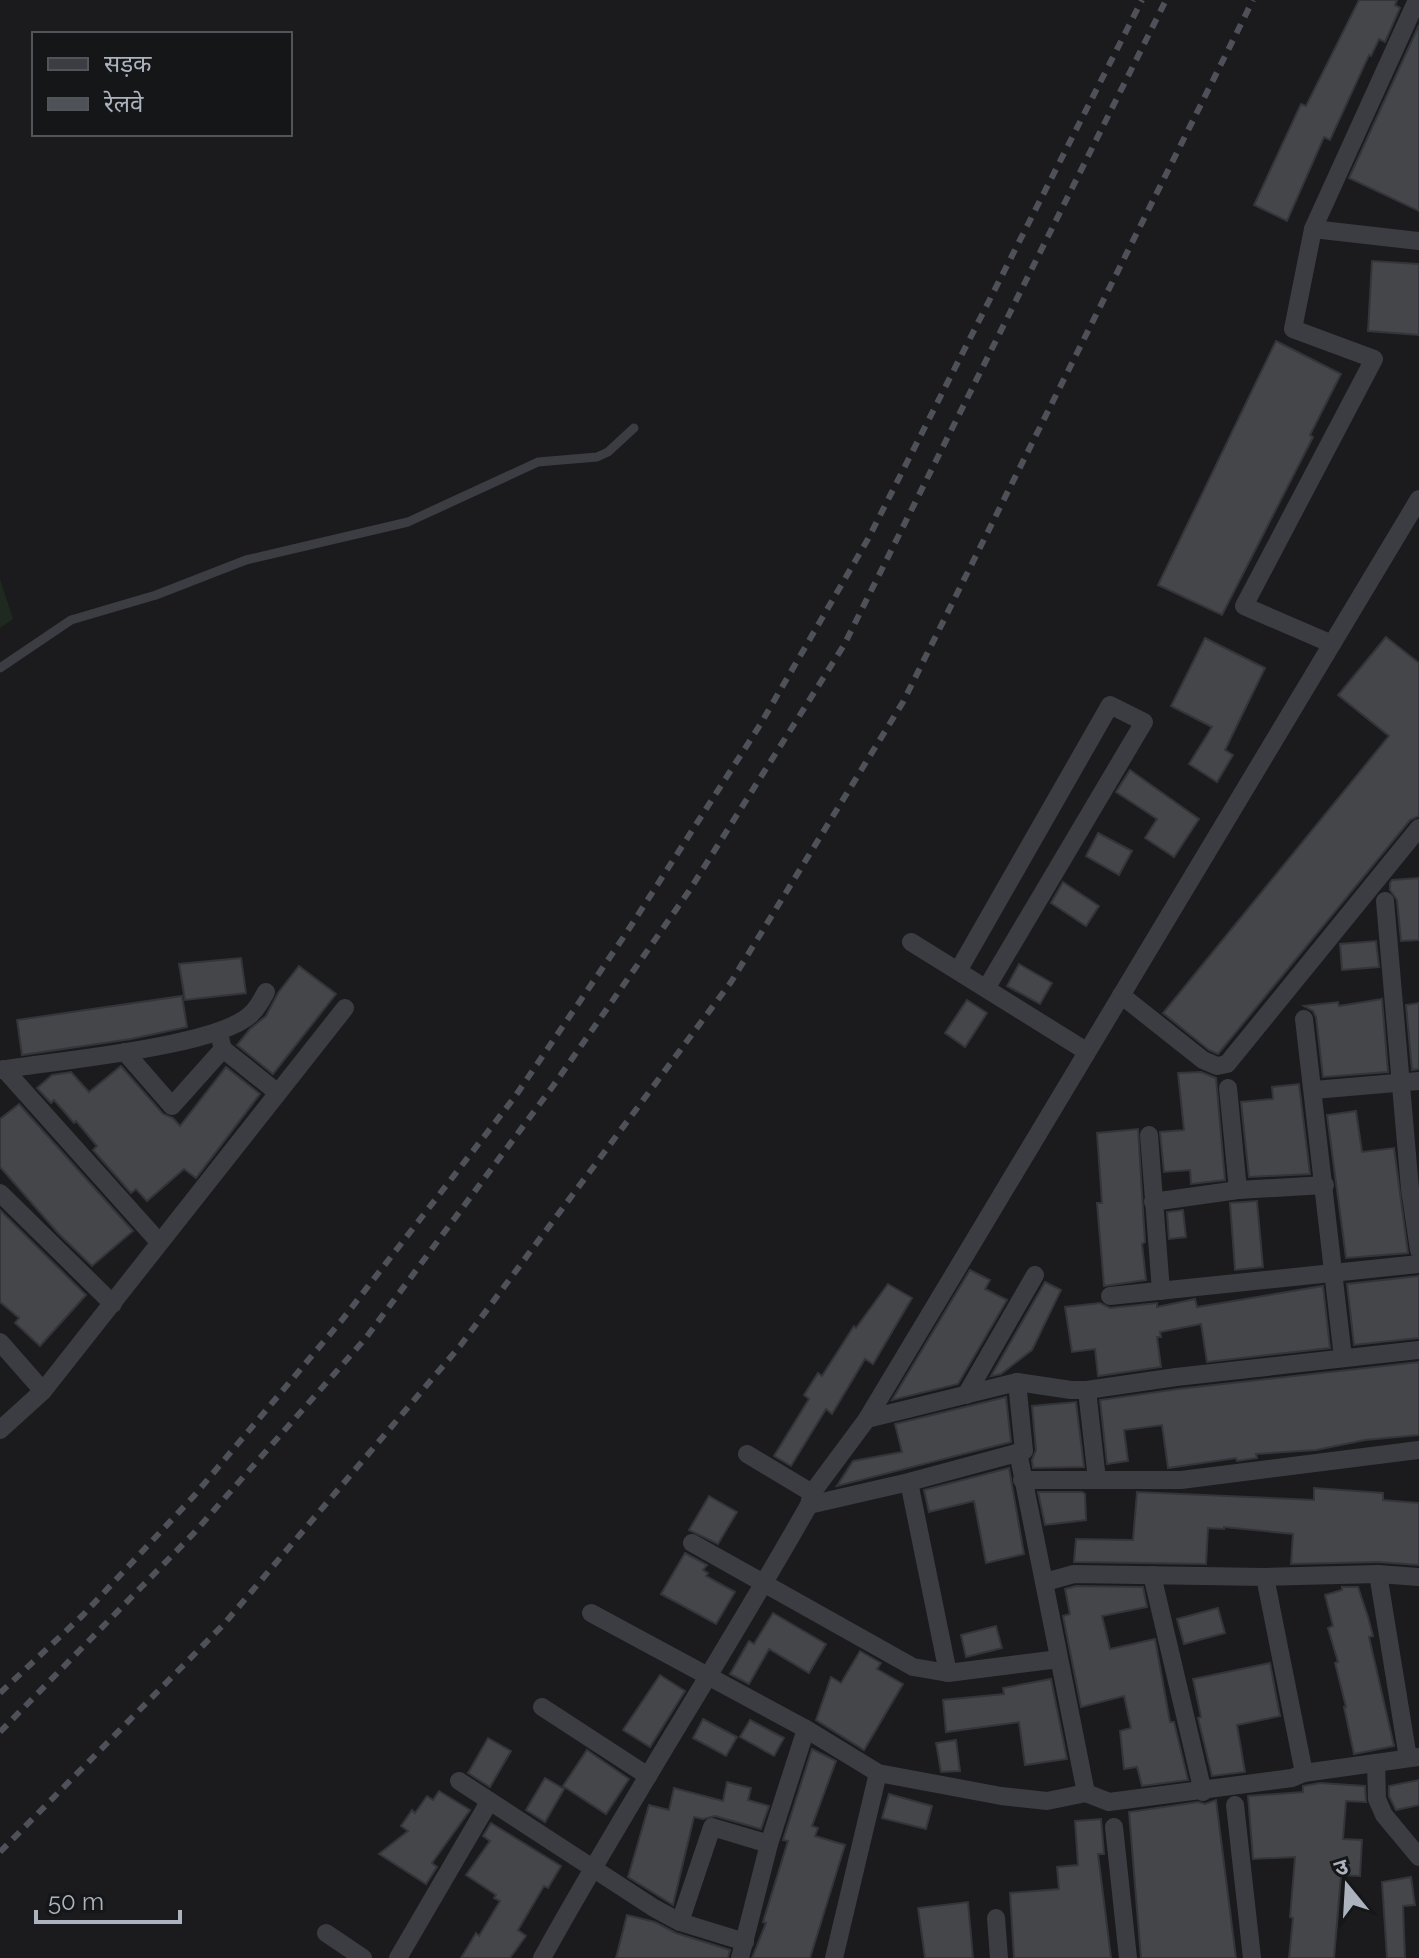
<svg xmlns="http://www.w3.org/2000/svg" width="1419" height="1958" viewBox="0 0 1419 1958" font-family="Raleway,'Noto Sans Devanagari',sans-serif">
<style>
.green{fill:#202920}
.building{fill:#44464a;stroke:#34353a;stroke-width:2}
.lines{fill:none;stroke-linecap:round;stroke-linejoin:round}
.lane{stroke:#3b3d43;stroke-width:9}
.street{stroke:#3b3d43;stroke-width:18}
.rail{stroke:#4e5158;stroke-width:6;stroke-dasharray:10 8;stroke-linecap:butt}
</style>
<rect width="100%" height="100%" fill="#1b1b1d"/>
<polygon class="green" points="0,579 13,619 0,628"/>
<g class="building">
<polygon points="1359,0 1397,0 1395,5 1400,8 1385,42 1379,39 1371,56 1369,55 1330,140 1324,137 1287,221 1254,205 1301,104 1306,106"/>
<polygon points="1419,25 1419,211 1349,178"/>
<polygon points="1372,261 1419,264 1419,335 1368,331"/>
<polygon points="1276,341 1341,374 1310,435 1313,437 1222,615 1158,585"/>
<polygon points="1386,637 1419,663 1419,816 1410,820 1218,1054 1209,1050 1163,1013 1389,736 1338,695"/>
<polygon points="1205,638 1265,668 1225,750 1233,755 1217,782 1189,764 1212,727 1171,706"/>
<polygon points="1130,770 1199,819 1174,857 1145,838 1157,819 1116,792"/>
<polygon points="1098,833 1132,851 1119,875 1086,856"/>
<polygon points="1419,878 1419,940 1401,941 1397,900 1390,890 1390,883 1392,880"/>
<polygon points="1063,882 1099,906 1086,926 1051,903"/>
<polygon points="1376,941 1379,967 1342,970 1340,944"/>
<polygon points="241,958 246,993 185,1000 179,964"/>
<polygon points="1019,964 1052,983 1040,1004 1007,986"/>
<polygon points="299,966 336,994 273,1074 237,1045 250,1029 266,1016 278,993"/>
<polygon points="182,996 187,1027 131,1039 22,1055 17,1020"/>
<polygon points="1382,999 1388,1072 1323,1077 1316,1017 1313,1011 1304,1006 1338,1002 1339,1006"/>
<polygon points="967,1000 987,1013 965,1047 945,1033"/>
<polygon points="1419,1003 1419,1069 1412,1070 1406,1005"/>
<polygon points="121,1066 163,1114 173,1118 180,1126 226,1067 260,1094 196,1178 184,1169 147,1201 136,1189 131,1193 93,1150 97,1146 76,1121 74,1123 54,1100 51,1103 37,1088 52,1075 71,1072 89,1092"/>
<polygon points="1201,1072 1216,1078 1225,1180 1191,1184 1190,1170 1164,1172 1160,1132 1184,1130 1178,1073"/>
<polygon points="1299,1084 1310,1174 1249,1177 1241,1102 1273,1099 1272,1087"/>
<polygon points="19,1104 133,1231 92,1266 58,1233 0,1167 0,1119"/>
<polygon points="1356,1111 1362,1152 1394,1148 1408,1253 1346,1258 1327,1115"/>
<polygon points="1138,1129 1145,1242 1142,1244 1146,1280 1104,1286 1097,1203 1102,1203 1097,1133"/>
<polygon points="1257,1201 1263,1267 1235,1270 1230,1203"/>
<polygon points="0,1210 86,1295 40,1346 15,1323 19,1318 0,1302"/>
<polygon points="1183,1210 1186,1237 1169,1239 1167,1212"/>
<polygon points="970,1270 990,1280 985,1289 1007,1300 958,1384 892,1400"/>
<polygon points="1419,1276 1419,1338 1354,1345 1347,1284"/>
<polygon points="1045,1282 1061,1290 1032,1350 1001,1374 991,1376"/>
<polygon points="888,1284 912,1298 873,1364 865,1359 832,1414 826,1409 791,1466 774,1456 809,1399 804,1395 818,1373 822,1376 854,1326 856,1328"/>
<polygon points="1323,1286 1330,1348 1207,1362 1201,1324 1160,1332 1161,1337 1157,1337 1161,1367 1098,1376 1095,1349 1072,1352 1065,1307 1100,1303 1110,1308 1157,1303 1157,1307 1195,1299 1197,1307"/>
<polygon points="1419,1362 1419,1435 1365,1440 1316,1450 1256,1454 1257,1458 1237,1461 1236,1458 1168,1468 1162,1425 1124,1430 1128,1461 1107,1464 1100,1400 1178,1389"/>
<polygon points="1006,1397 1011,1442 837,1486 853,1461 902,1452 895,1424"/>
<polygon points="1076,1402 1084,1467 1033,1468 1032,1460 1036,1450 1032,1406"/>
<polygon points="1009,1468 1024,1554 986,1563 974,1501 929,1512 924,1490"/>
<polygon points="1314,1488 1383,1493 1383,1500 1419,1503 1419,1565 1378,1562 1291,1564 1293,1534 1224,1527 1224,1529 1208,1528 1206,1564 1074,1562 1076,1539 1133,1540 1137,1492 1314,1500"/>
<polygon points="1038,1492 1082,1492 1085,1494 1086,1520 1045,1525"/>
<polygon points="709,1496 737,1512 718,1544 689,1530"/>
<polygon points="685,1553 707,1565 703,1570 708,1573 706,1576 735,1592 716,1624 661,1594"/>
<polygon points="1076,1586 1143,1587 1147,1607 1102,1616 1110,1649 1155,1639 1170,1722 1174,1722 1188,1780 1142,1786 1137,1767 1124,1769 1120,1731 1131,1728 1124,1696 1081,1707 1063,1616 1070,1614 1065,1589"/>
<polygon points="1342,1587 1358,1587 1368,1617 1373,1636 1369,1637 1394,1746 1354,1754 1344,1707 1346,1707 1335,1663 1338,1662 1328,1628 1333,1626 1325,1595 1342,1590"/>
<polygon points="1218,1608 1225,1633 1184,1644 1177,1619"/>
<polygon points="773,1613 826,1644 809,1673 769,1649 749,1684 730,1674 749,1641 754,1644"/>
<polygon points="996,1626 1002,1648 966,1657 961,1635"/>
<polygon points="860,1651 881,1663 877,1669 903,1684 864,1750 816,1720 831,1677 841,1683"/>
<polygon points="1270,1663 1280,1716 1237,1725 1245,1772 1212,1776 1198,1718 1201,1717 1193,1679"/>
<polygon points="660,1675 685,1691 650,1747 623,1730"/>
<polygon points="1051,1679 1067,1759 1025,1765 1019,1722 946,1732 943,1700 1004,1694 1003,1688"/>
<polygon points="703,1719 737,1737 726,1756 693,1738"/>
<polygon points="750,1720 784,1738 774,1756 740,1737"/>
<polygon points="488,1738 511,1751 490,1787 468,1773"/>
<polygon points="956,1740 960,1771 941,1772 936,1743"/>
<polygon points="812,1749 836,1761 812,1826 818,1828 815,1836 845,1845 810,1958 752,1958 766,1923 763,1922 788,1841 783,1840"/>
<polygon points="587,1750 629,1779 606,1814 563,1786"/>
<polygon points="545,1778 564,1789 545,1822 526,1810"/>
<polygon points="1419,1780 1419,1805 1396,1810 1389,1796 1389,1786"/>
<polygon points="727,1782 751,1788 748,1800 769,1806 761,1829 715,1816 703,1819 694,1817 673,1905 628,1877 649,1805 669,1810 674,1788 723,1801"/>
<polygon points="1320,1783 1365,1786 1366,1802 1346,1801 1343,1839 1362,1840 1360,1876 1341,1875 1334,1958 1289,1958 1293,1918 1290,1917 1295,1857 1253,1859 1248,1796 1303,1792 1303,1786"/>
<polygon points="439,1791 470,1810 432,1863 437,1867 426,1884 379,1854 408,1831 401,1826 412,1810 415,1813 427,1796 433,1800"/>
<polygon points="889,1794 932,1806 926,1829 882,1818"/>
<polygon points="1216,1800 1236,1958 1141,1958 1129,1812 1198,1802 1205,1804"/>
<polygon points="1101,1819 1104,1854 1098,1854 1111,1958 1014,1958 1010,1893 1059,1889 1057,1867 1078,1865 1075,1821"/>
<polygon points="491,1823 561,1866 548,1888 544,1886 518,1930 526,1936 510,1958 461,1958 476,1933 479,1936 500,1901 494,1898 496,1895 466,1875 490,1841 483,1836"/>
<polygon points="1411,1877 1415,1905 1403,1906 1405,1958 1387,1958 1382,1882"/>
<polygon points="968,1902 973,1958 925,1958 918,1908"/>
<polygon points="627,1915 655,1922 676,1933 730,1950 728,1958 616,1958"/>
</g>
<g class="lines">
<polyline class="lane" points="0,668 71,620 156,595 246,560 408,522 538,462 597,457 608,452 634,428"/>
<g class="street">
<polyline points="1313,229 1417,0"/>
<polyline points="1332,644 1244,606 1374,359 1293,329 1313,229 1419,241"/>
<polyline points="1385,901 1410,1189 1419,1250"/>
<polyline points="911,942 1086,1051"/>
<polyline points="958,971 1110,705 1144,722 987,987"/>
<polyline points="1121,995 1203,1060 1217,1066 1227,1064 1419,828"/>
<polyline points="1304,1019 1343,1358"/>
<polyline points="220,1038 223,1049 278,1093"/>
<polyline points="125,1052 172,1106 223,1049"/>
<polyline points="4,1069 159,1242"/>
<path d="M0,1070C52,1061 220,1047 252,1013C258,1007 262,999 266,992"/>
<polyline points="1228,1088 1238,1190 1325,1185"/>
<polyline points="1314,1090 1419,1081"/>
<polyline points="1149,1135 1161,1291"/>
<polyline points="0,1193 113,1304"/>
<polyline points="1153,1202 1238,1190"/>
<polyline points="1110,1296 1419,1264"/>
<polyline points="0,1342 43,1391"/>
<polyline points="1087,1390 1097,1480"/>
<polyline points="966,1395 1035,1275"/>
<polyline points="867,1419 1017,1382 1071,1390 1087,1390 1176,1377 1419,1350"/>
<polyline points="0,1430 43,1391 345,1008"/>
<polyline points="1018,1452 1086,1793 1109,1802 1292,1778 1304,1773 1419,1757"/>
<polyline points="747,1454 812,1493"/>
<polyline points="1022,1480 1181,1480 1419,1450"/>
<polyline points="909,1482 948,1673"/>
<polyline points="809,1505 909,1482 1024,1451 1017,1382"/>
<polyline points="692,1543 913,1667 948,1673 1059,1659"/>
<polyline points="1378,1574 1408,1758"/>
<polyline points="1152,1575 1203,1792"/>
<polyline points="1265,1577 1304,1773"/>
<polyline points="1045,1582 1074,1574 1265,1577 1378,1574 1419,1577"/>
<polyline points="591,1613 806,1729 878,1773 1001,1796 1047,1801 1086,1793"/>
<polyline points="542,1707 648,1776"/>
<polyline points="1376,1763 1377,1799 1384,1815 1419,1857"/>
<polyline points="459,1781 654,1908 680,1922 745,1942"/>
<polyline points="1235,1805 1252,1958"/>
<polyline points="1114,1827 1128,1958"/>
<polyline points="996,1918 999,1958"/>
<polyline points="680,1922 712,1827 769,1844"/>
<polyline points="326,1933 363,1958"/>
<polyline points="398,1958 489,1802"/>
<path d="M542,1958C627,1804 723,1657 809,1505L812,1493L867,1419L1419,499"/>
<polyline points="740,1958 769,1844 806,1729"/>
<polyline points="834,1958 878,1773"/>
</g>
<g class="rail">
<polyline points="0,1693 83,1615 193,1497 342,1320 514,1098 625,935 760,725 868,539 1142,0"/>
<polyline points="0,1732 193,1534 365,1339 553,1086 689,891 844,645 1166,0"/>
<polyline points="0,1852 224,1624 460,1346 731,982 903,702 1253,0"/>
</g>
</g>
<rect x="32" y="32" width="260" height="104" fill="#151618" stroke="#51555a" stroke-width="2"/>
<rect x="48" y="58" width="40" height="12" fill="#3b3d43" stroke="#51555a" stroke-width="2"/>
<text x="104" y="72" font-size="24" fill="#acb3be">सड़क</text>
<rect x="48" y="98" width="40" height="12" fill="#4e5158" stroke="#51555a" stroke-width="2"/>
<text x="104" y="112" font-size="24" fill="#acb3be">रेलवे</text>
<g transform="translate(1347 1886) rotate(342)" stroke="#151618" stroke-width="6" paint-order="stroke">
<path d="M0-6L14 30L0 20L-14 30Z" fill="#acb3be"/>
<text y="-12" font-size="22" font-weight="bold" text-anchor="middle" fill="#acb3be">उ</text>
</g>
<path d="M36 1910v12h144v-12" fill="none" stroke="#acb3be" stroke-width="4"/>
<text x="48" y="1910" font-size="24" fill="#acb3be" stroke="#151618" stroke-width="6" paint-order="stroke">50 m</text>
</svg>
